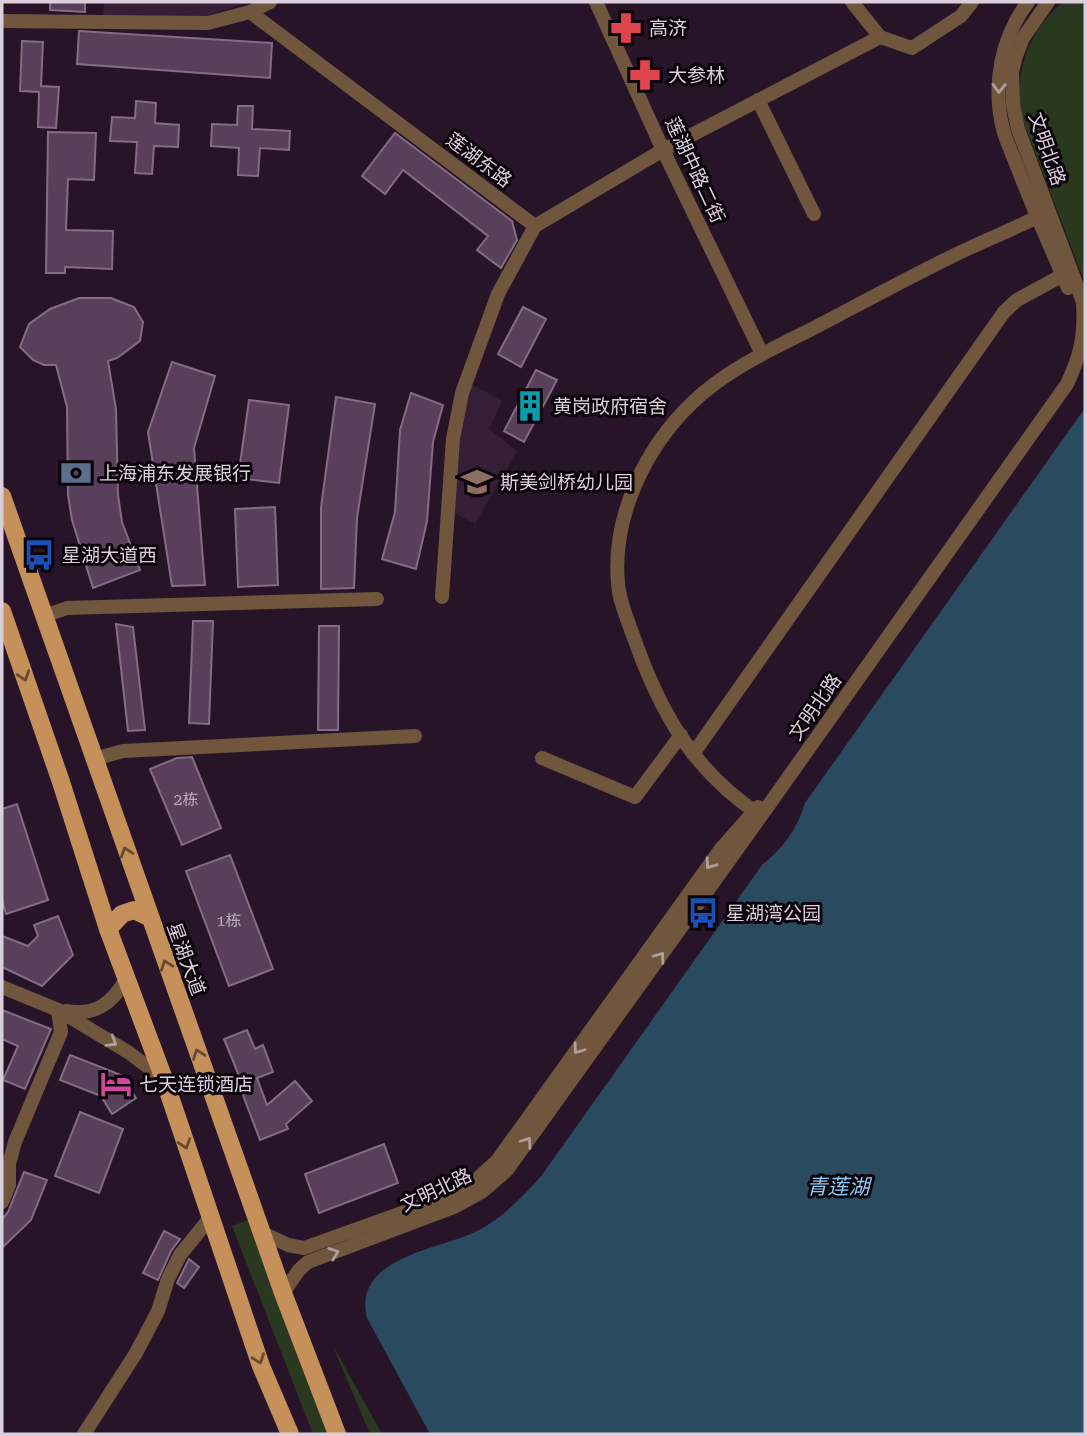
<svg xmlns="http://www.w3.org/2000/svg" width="1087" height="1436" viewBox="0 0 1087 1436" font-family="'Roboto Serif','Noto Sans SC',serif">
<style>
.built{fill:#361e37}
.green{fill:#2a3820}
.water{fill:#294a5f}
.building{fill:#59405a;stroke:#836c84;stroke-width:2}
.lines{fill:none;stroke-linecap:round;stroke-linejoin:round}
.minor{stroke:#70563d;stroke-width:14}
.major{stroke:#c6905a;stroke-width:18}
.oneway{stroke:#b19f9d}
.oneway2{stroke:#684a32}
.labels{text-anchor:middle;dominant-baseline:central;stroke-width:6;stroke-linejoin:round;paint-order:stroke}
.number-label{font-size:16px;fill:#bbabbc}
.poi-label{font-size:19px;fill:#dccfdd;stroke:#0b040b;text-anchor:start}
.street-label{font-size:19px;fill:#dccfdd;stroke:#0b040b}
.water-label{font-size:21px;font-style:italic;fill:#90cbf4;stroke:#0b040b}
</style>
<rect width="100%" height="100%" fill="#271428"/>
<g class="built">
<polygon points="104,2 250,2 197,19 103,17"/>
<polygon points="470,383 502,401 489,429 517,451 475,524 453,512 455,441"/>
</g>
<g class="green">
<path d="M1063,2H1085V283L1020,113C1015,70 1029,30 1063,2Z"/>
<polygon points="248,1220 332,1434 313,1434 232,1226"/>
<polygon points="332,1344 382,1434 370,1434"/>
</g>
<path class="water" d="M1085,408V1434H430L367,1318C352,1257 439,1250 477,1231C503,1217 523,1197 542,1175L762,865C783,848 797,830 805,803Z"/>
<g class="building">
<polygon points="50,2 85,2 85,12 50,10"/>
<polygon points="79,31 272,43 270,78 77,64"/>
<polygon points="22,41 43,42 41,86 59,87 56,128 38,127 39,92 20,91"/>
<polygon points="136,101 156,103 155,123 179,125 178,147 154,146 152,174 135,173 137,142 110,141 112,117 135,118"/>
<polygon points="238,106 253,106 252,129 290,131 289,150 260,148 258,176 238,175 239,148 211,146 212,124 237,125"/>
<polygon points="48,132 96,133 94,180 68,179 66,230 113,231 112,269 65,267 65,273 46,273"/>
<polygon points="395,133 512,221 517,240 501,268 477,250 488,236 403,170 385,194 362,176"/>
<polygon points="79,298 111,298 134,307 143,322 140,341 117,358 108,361 116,409 118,495 122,522 140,570 93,588 72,520 68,495 67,407 56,365 44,365 33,360 20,347 29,324 50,309"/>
<polygon points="523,307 546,319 521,367 498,354"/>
<polygon points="172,362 215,376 194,448 205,585 172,586 148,432"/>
<polygon points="536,370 557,380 524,442 504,431"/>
<polygon points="411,393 443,405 433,442 427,521 416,569 382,559 395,512 400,430"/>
<polygon points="336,397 375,404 357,518 354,588 321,589 321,507"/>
<polygon points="249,400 289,405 279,483 238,478"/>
<polygon points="275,507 278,585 238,587 235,509"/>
<polygon points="193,621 213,621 209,724 189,723"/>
<polygon points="116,624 133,627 145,730 128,731"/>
<polygon points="319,626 339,626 338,730 318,730"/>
<polygon points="192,757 221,828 182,845 150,769 177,758"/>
<polygon points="17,804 48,900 6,914 2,899 2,809"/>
<polygon points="230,855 273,969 229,986 186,871"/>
<polygon points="58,916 73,955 42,986 2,967 2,936 28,946 38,936 34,925"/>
<polygon points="2,1010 51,1029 25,1089 3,1080 18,1046 2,1039"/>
<polygon points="247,1030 255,1049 263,1045 273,1072 257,1078 267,1105 295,1081 312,1101 286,1124 288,1129 260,1140 241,1090 244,1088 224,1039"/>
<polygon points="70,1055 121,1075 136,1098 112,1114 101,1096 60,1080"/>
<polygon points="80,1112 123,1129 99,1193 55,1176"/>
<polygon points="384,1144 398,1183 319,1213 305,1174"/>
<polygon points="24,1172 47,1180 31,1220 2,1248 2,1219 8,1212"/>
<polygon points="164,1231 180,1239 171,1251 158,1280 143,1273"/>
<polygon points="189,1259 199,1267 184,1288 177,1283"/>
</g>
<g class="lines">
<g class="minor">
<polyline points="596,2 663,150 762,354"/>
<polyline points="852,2 880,37"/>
<path d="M1028,2C1001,38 992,85 1003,129C1007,144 1015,160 1020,174C1035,213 1052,250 1068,288"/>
<polyline points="250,12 535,226"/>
<polyline points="2,21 208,23 250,12 270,2"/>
<polyline points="880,37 912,48 961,16 972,2"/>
<polyline points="758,100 814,214"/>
<polyline points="535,226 663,150 880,37"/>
<polyline points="442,597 453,439 462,393 498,294 535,226"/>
<polyline points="44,616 67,608 377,599"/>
<polyline points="693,754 1004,312 1017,300 1063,275"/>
<polyline points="542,758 635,797 681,735"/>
<polyline points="94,759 123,751 415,736"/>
<path d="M760,815C693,771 660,712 634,638C628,621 619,601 618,583C612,517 645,448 692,403C725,371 768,351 808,331C860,304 911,276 963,251C990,238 1019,227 1045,213"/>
<polyline points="2,987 58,1010 128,1052 164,1079"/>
<path d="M66,1011C95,1016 112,1004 126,979"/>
<polyline points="2,1202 9,1185 9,1164 15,1142 61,1032 58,1010"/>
<polyline points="263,1233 288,1245 304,1248 449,1196 475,1181 497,1161 720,850 758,807"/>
<path d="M283,1293L299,1270L308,1262L454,1207L483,1191L507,1170L761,816L1067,384C1081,354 1085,336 1083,302L1018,129L1013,105L1012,72L1016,56L1023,38L1048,2"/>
<polyline points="84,1434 136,1353 158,1311 168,1279 180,1255 210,1218"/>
</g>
<g class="major">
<polyline points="2,496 283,1293 337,1434"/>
<polyline points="2,611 61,782 108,929 164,1079 261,1366 290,1434"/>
<polyline points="108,929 122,914 134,910 149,917"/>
</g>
</g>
<defs><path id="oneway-chevron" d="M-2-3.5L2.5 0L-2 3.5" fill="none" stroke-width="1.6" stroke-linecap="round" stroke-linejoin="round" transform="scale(1.75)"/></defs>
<g class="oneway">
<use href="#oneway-chevron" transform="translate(999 88) rotate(91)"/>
<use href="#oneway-chevron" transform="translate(710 864) rotate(126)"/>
<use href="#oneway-chevron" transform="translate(660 957) rotate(-54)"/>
<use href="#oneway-chevron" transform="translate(112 1042) rotate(31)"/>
<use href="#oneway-chevron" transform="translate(578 1049) rotate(126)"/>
<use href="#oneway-chevron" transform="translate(527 1142) rotate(-54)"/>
<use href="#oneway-chevron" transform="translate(334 1253) rotate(-20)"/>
</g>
<g class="oneway2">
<use href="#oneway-chevron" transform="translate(24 676) rotate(71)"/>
<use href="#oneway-chevron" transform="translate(126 852) rotate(-109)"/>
<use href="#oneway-chevron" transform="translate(166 965) rotate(-110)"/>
<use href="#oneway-chevron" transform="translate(198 1054) rotate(-110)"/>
<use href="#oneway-chevron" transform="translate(185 1144) rotate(72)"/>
<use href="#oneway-chevron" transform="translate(259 1359) rotate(70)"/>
</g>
<defs>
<symbol id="pharmacy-bare" viewBox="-9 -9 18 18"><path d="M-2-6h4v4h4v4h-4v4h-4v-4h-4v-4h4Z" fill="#e0444e" stroke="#0b040b" stroke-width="2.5" paint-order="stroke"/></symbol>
<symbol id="building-bare" viewBox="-9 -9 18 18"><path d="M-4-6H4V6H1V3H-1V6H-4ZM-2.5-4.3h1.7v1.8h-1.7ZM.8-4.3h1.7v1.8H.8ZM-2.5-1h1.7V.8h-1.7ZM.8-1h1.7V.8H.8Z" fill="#0f9aa8" stroke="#0b040b" stroke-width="2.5" paint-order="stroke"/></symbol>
<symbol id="bank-bare" viewBox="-9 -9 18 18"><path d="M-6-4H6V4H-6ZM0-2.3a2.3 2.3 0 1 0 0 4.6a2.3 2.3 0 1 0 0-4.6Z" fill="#5c6f8a" stroke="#0b040b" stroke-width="2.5" paint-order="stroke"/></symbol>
<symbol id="school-bare" viewBox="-9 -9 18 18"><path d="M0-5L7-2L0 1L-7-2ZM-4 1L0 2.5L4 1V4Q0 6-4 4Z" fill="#8d6e63" stroke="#0b040b" stroke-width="2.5" paint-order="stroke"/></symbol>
<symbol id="bus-bare" viewBox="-9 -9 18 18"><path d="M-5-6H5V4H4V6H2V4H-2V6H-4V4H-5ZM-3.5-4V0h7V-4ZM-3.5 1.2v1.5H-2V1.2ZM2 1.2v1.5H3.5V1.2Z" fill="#1a4fb4" stroke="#0b040b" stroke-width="2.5" paint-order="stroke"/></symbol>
<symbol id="hotel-bare" viewBox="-9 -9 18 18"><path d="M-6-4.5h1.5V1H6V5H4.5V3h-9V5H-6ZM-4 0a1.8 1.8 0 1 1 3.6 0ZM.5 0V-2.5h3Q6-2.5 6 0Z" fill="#d1479c" stroke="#0b040b" stroke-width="2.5" paint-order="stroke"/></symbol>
</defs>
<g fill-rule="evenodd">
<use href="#pharmacy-bare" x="604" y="6" width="44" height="44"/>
<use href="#pharmacy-bare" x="623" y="53" width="44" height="44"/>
<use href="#building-bare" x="508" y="384" width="44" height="44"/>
<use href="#bank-bare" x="54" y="451" width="44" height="44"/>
<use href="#school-bare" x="455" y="460" width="44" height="44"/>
<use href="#bus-bare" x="17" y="533" width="44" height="44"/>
<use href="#bus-bare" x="681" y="891" width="44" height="44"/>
<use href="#hotel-bare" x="94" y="1062" width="44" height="44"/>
</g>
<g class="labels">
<g class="number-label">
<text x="186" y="799">2栋</text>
<text x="229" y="920">1栋</text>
</g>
<g class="poi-label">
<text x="649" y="28">高济</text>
<text x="668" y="75">大参林</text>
<text x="553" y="406">黄岗政府宿舍</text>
<text x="99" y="473">上海浦东发展银行</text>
<text x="500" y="482">斯美剑桥幼儿园</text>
<text x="62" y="555">星湖大道西</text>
<text x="726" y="913">星湖湾公园</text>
<text x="139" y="1084">七天连锁酒店</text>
</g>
<g class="street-label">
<text transform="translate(1047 149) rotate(71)">文明北路</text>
<text transform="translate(479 160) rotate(37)">莲湖东路</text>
<text transform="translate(695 170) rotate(65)">莲湖中路二街</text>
<text transform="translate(815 707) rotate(-55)">文明北路</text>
<text transform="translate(186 959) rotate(70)">星湖大道</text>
<text transform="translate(436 1190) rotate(-25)">文明北路</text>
</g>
<g class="water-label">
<text x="838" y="1187">青莲湖</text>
</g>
</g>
<rect width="1087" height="1436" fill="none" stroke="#dccfdd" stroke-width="7"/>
</svg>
